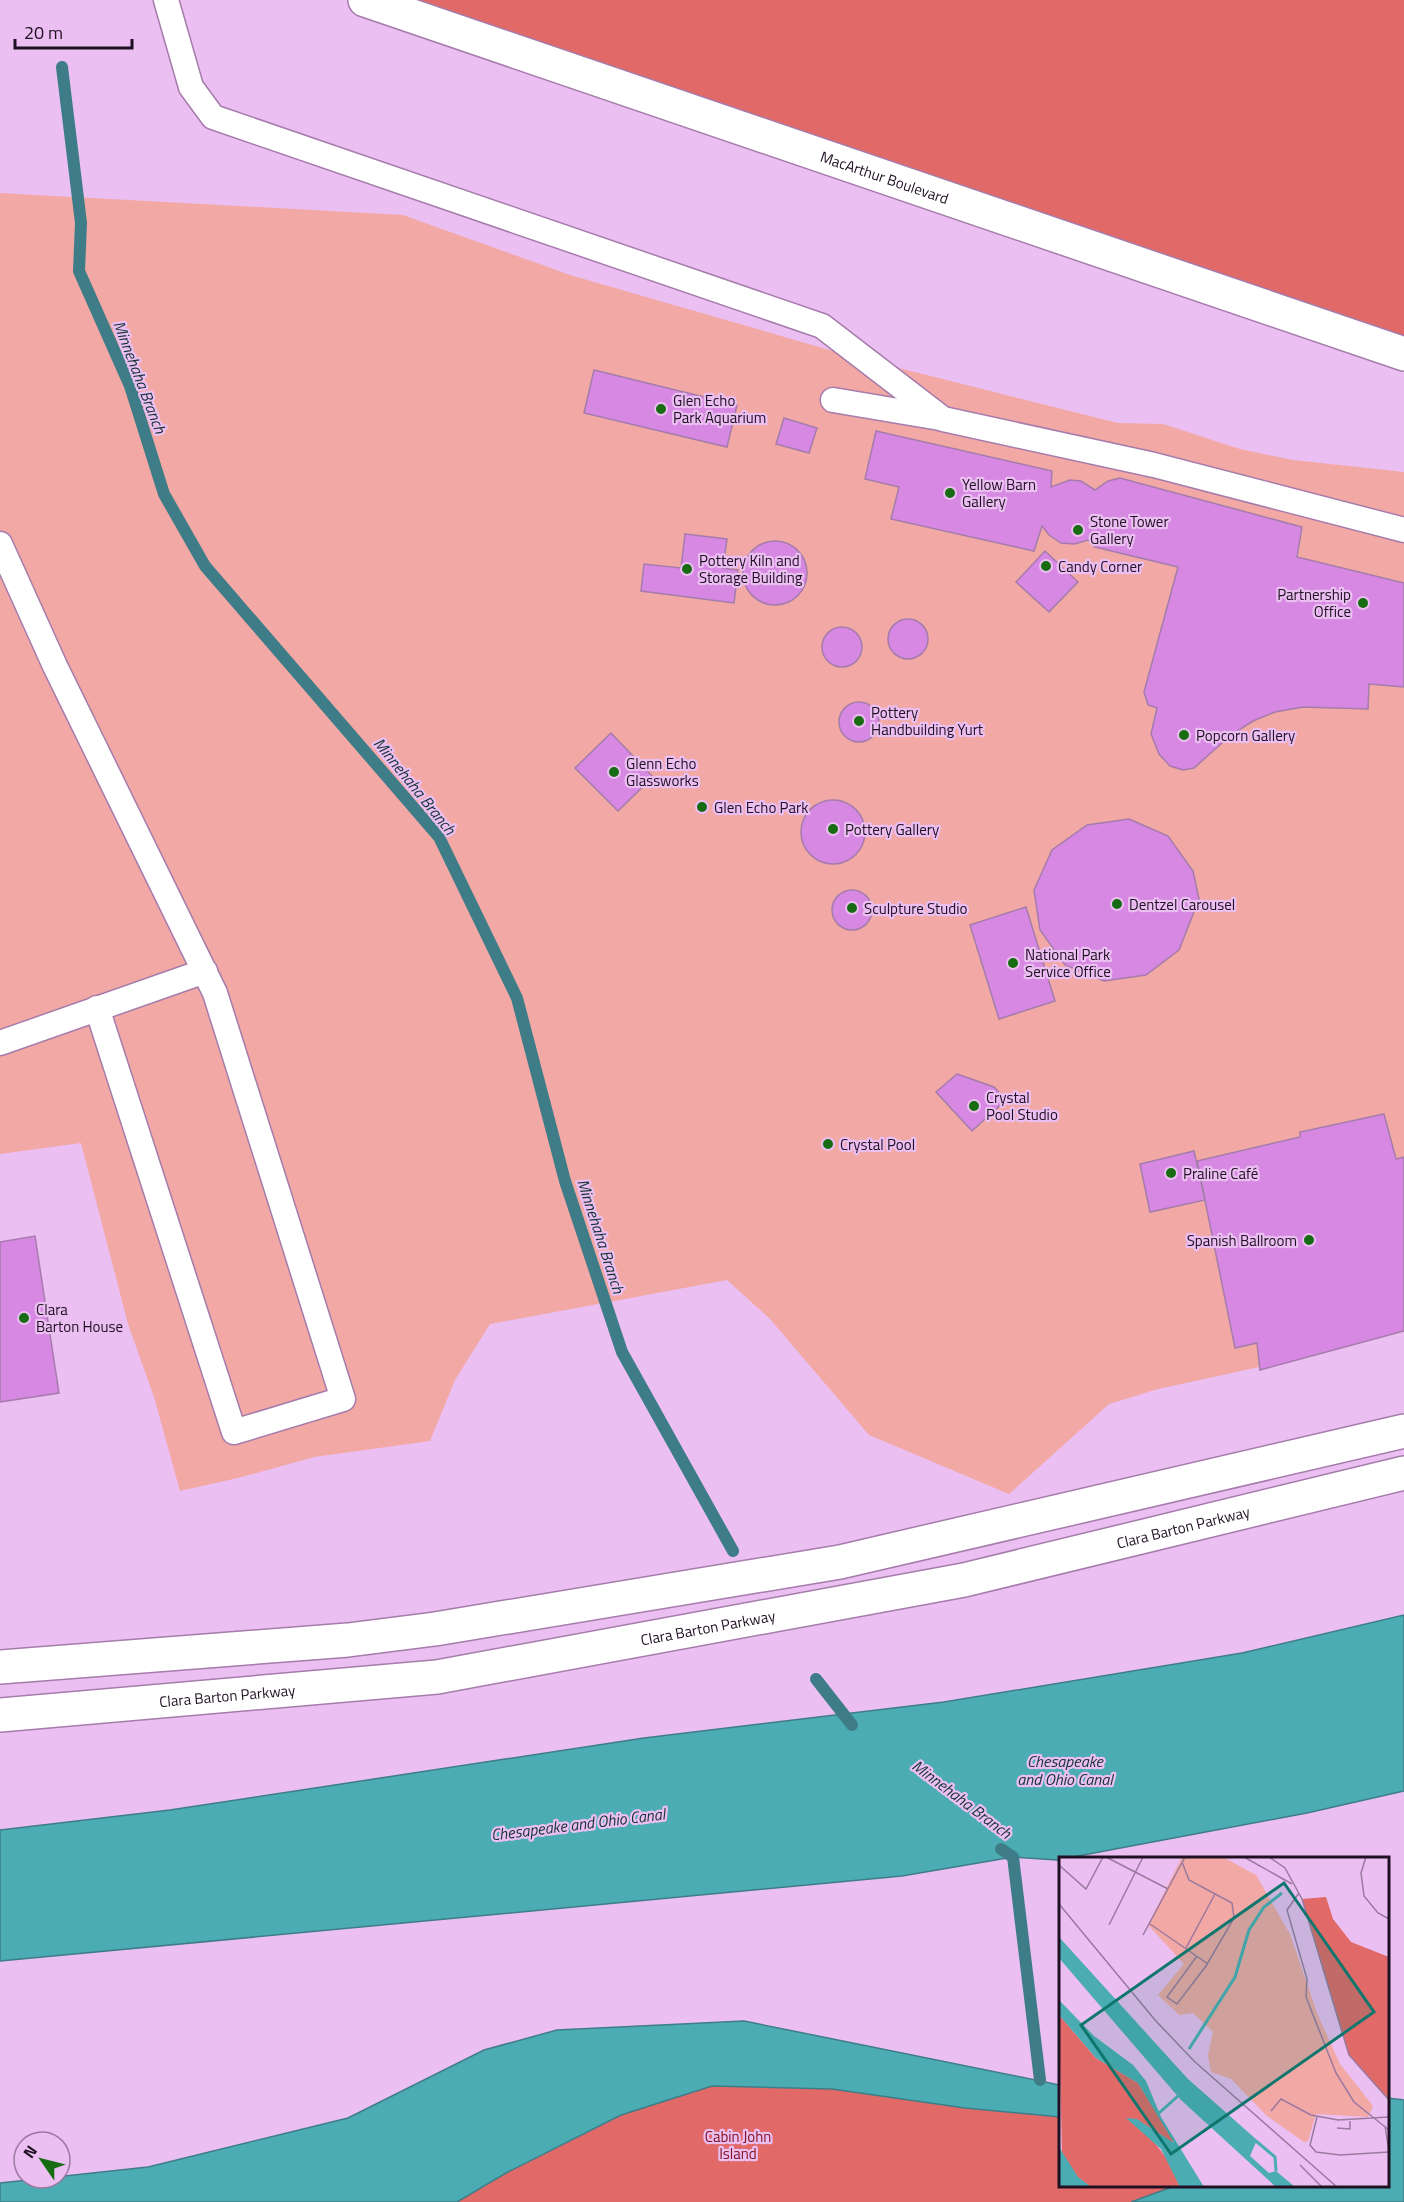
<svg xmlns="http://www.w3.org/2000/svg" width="1404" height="2202" viewBox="0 0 1404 2202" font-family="'Titillium Web',sans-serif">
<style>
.green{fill:#f2a8a5}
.forest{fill:#e16968}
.water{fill:#4bacb3;stroke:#3e7d88;stroke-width:1.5}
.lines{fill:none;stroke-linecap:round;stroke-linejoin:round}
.stream{stroke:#3e7d88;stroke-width:12}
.building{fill:#d788e2;stroke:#a57cab;stroke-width:1.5}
.service-casing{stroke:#a57cab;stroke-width:27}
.secondary-casing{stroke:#a57cab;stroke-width:36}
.trunk-casing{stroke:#a57cab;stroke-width:36}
.service{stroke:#fff;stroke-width:24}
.secondary{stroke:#fff;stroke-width:33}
.trunk{stroke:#fff;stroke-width:33}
.poi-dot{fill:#176c13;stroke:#ebbff1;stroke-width:2}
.labels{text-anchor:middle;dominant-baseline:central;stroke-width:4.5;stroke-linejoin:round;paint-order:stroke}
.street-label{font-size:15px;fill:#201023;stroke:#ebbff1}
.poi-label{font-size:15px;fill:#201023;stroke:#ebbff1;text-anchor:start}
.park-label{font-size:15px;fill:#80101d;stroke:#ebbff1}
.water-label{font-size:16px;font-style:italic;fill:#143335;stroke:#ebbff1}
.inset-river{fill:none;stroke:#4bacb3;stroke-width:3}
.inset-road{fill:none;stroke:#9a799f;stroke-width:1.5}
.view{fill:#0f766e;fill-opacity:0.15;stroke:#0f766e;stroke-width:3}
.inset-edge{fill:none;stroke:#201023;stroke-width:3}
</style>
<rect width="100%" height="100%" fill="#ebbff1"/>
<polygon class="green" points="0,193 403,215 570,275 847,355 1118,423 1163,424 1240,449 1293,460 1404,472 1404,1330 1292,1360 1158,1389 1109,1404 1009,1494 869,1435 770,1319 727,1280 490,1324 455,1380 430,1441 314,1457 242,1477 180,1491 154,1397 128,1324 81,1143 0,1154"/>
<g class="forest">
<polygon points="365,0 1404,0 1404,354"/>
<polygon points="712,2086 832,2089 965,2108 1060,2117 1060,2186 1175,2186 1131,2202 457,2202 506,2173 621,2115"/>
</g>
<g class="water">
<polygon points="1404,1615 1404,1791 1307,1813 1057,1860 1013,1857 902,1876 0,1961 0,1830 170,1810 644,1738 944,1702 1242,1653"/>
<polygon points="744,2021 1060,2085 1060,2117 965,2108 832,2089 712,2086 621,2115 506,2173 457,2202 0,2202 0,2183 148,2167 348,2118 484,2050 557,2030"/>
<polygon points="1388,2098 1404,2100 1404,2202 1131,2202 1175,2186 1388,2186"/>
</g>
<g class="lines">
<g class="stream">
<polyline points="62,67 81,223 79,271 130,386 164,494 205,566 439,837 517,998 565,1181 622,1352 733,1551"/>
<polyline points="816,1679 852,1725"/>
<polyline points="1001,1849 1013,1857 1040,2080"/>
</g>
</g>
<g class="building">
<polygon points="594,370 737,405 727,447 584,413"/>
<polygon points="784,418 817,428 809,453 776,444"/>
<polygon points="876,431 1052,471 1051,487 1070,480 1081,481 1095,490 1108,481 1120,478 1302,527 1297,557 1404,583 1404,687 1369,684 1368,709 1303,707 1275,712 1253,721 1231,735 1194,768 1183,770 1170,766 1159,754 1151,734 1157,708 1148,705 1144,692 1178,567 1095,547 1088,540 1075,544 1061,543 1049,535 1042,526 1034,551 891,519 899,487 865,479"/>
<polygon points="685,534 727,539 723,568 738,570 734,603 641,591 644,564 681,568"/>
<circle cx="775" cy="573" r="32"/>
<polygon points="1045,551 1078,582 1049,612 1016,582"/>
<circle cx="908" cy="639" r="20"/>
<circle cx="842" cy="647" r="20"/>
<circle cx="859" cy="722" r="20"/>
<polygon points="611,733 653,777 618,811 575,768"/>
<circle cx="833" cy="832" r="32"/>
<polygon points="1129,819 1168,836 1193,871 1199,899 1179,950 1146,975 1104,981 1065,965 1040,930 1034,890 1052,850 1087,825"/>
<circle cx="852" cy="910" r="20"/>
<polygon points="1026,907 1055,1001 999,1019 970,925"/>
<polygon points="957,1074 994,1087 1006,1100 972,1131 936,1092"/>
<polygon points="1384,1114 1396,1159 1404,1157 1404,1331 1260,1370 1257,1343 1235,1348 1197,1161 1300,1137 1300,1132"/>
<polygon points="1194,1151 1205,1200 1150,1212 1140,1164"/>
<polygon points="35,1236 59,1393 0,1402 0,1242"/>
</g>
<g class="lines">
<defs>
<g id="service">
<polyline points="166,0 191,87 213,117 822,326 943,419 1154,465 1404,530"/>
<polyline points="833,400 940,418"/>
<polyline points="0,544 55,666 215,993 343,1399 234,1432 97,1008"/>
<polyline points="0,1043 205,971"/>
</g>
<g id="secondary">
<path id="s1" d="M365,0L1404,354"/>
</g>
<g id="trunk">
<polyline points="0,1667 348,1640 435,1629 840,1562 1404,1431"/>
<path id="s2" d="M0,1715L437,1677L964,1580L1404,1473"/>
</g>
</defs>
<use href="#service" class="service-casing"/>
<use href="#secondary" class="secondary-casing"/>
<use href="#trunk" class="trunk-casing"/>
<use href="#service" class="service"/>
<use href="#secondary" class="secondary"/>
<use href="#trunk" class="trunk"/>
</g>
<g class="poi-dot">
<circle cx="661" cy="409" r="6"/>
<circle cx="950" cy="493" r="6"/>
<circle cx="1078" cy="530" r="6"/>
<circle cx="1046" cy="566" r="6"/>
<circle cx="687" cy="569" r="6"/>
<circle cx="1363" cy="603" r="6"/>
<circle cx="859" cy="721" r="6"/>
<circle cx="1184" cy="735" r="6"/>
<circle cx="614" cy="772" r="6"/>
<circle cx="702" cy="807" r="6"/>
<circle cx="833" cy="829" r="6"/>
<circle cx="1117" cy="904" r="6"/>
<circle cx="852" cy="908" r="6"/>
<circle cx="1013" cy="963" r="6"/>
<circle cx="974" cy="1106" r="6"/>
<circle cx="828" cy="1144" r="6"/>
<circle cx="1171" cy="1173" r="6"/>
<circle cx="1309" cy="1240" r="6"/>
<circle cx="24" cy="1318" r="6"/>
</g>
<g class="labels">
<g class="street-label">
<text stroke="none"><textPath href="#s1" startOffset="549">MacArthur Boulevard</textPath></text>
<text stroke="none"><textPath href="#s2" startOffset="1200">Clara Barton Parkway</textPath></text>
<text stroke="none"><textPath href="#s2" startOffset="714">Clara Barton Parkway</textPath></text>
<text stroke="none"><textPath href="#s2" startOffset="228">Clara Barton Parkway</textPath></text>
</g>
<g class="poi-label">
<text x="673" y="400">Glen Echo<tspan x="673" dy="17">Park Aquarium</tspan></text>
<text x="962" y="484">Yellow Barn<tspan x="962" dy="17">Gallery</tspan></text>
<text x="1090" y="521">Stone Tower<tspan x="1090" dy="17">Gallery</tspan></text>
<text x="699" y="560">Pottery Kiln and<tspan x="699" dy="17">Storage Building</tspan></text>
<text x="1058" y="566">Candy Corner</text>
<text x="1351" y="594" text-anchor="end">Partnership<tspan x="1351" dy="17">Office</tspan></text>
<text x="871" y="712">Pottery<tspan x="871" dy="17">Handbuilding Yurt</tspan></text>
<text x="1196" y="735">Popcorn Gallery</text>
<text x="626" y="763">Glenn Echo<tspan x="626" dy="17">Glassworks</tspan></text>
<text x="714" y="807">Glen Echo Park</text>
<text x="845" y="829">Pottery Gallery</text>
<text x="1129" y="904">Dentzel Carousel</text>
<text x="864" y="908">Sculpture Studio</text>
<text x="1025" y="954">National Park<tspan x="1025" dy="17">Service Office</tspan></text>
<text x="986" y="1097">Crystal<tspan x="986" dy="17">Pool Studio</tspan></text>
<text x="840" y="1144">Crystal Pool</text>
<text x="1183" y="1173">Praline Café</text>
<text x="1297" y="1240" text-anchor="end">Spanish Ballroom</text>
<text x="36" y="1309">Clara<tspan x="36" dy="17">Barton House</tspan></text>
</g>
<g class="park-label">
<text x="738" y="2136">Cabin John<tspan x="738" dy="17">Island</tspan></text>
</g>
<g class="water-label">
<text transform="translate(140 377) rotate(69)">Minnehaha Branch</text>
<text transform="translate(415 786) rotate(51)">Minnehaha Branch</text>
<text transform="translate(601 1236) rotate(72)">Minnehaha Branch</text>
<text x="1065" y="1761">Chesapeake<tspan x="1065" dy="18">and Ohio Canal</tspan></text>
<text transform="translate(962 1799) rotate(37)">Minnehaha Branch</text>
<text transform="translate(578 1824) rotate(-7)">Chesapeake and Ohio Canal</text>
</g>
</g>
<g transform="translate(1059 1857)">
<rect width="330" height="330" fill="#ebbff1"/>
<path d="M123,0H164L197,18L231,77L258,156L281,207L314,249L309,260L257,257L249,284L245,285L208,259L172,222L152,215L149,198L154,175L134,156L120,158L99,138L125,107L89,68Z" fill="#f2a8a5"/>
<path d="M267,40L274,62L292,85L330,100V243L290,198L243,42ZM0,158L37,201L79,226L116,284L111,285L91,270L92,281L109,303L121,330H32L19,320L3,300Z" fill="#e16968"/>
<path d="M0,80L129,222L198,283L191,299L210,316L217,314L236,330H217L122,243L0,101ZM0,143L35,179L74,208L87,224L102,260L145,330H121L102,292L67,261L78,262L115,286L79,226L37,201L0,158ZM0,290L19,320L32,330H0Z" fill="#4bacb3"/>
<path class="inset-river" d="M130,192L176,120L190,73L205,50L223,36M100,256L119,239M197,284L216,300L217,314"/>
<path class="inset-road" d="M47,0L109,32M185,0L233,27M210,0L226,11L243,42L290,198L330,243M307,0L302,16L305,39L319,56L330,62M123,5L130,23L173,46L175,61L147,109L118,147L108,140L138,99M0,8L27,32L44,0M240,36L228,53L248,122L247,140L277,216L295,245L330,273M0,47L96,163L135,204L278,330M91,67L149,107M50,68L84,0M84,78L126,0M127,91L156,37M212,254L222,242L252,258L279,263L330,260M258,260L251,288L257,295L281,298L330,295M326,269L330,294M278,271L291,272V264M241,308L263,330"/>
<path class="view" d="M225,26L315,155L112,297L22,168Z"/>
<rect width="330" height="330" class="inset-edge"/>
</g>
<g transform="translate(42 2160) rotate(305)"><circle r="28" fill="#ebbff1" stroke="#9a799f" stroke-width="1.5"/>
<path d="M0-4.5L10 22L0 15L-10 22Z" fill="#176c13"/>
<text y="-9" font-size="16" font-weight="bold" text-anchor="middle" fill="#201023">N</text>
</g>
<path d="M15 39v9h117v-9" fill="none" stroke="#201023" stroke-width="3"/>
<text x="24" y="39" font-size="18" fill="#201023" stroke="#ebbff1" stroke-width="4.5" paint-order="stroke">20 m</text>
</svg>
